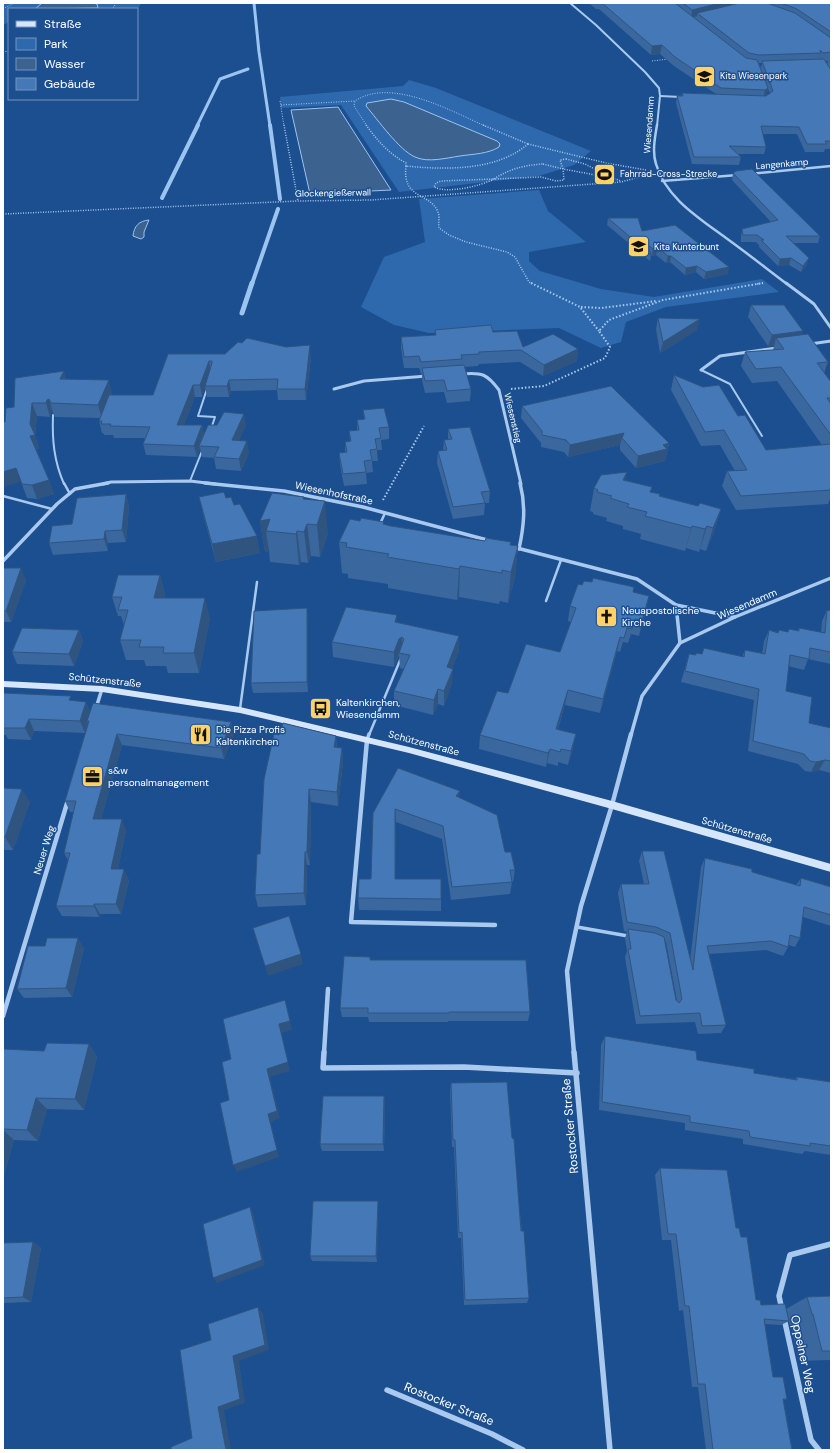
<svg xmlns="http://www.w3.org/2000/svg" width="834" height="1453" viewBox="0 0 834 1453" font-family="'DM Sans',sans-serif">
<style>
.green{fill:#2e69ad;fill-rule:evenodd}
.water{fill:#3c6290;stroke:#9cc4f0}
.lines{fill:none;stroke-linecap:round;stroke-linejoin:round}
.stream-far2{stroke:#9cc4f0;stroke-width:3}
.stream-far1{stroke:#9cc4f0;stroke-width:4}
.stream{stroke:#9cc4f0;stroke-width:5}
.path-far2{stroke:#a9c9ee;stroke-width:1;stroke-dasharray:1 1.5;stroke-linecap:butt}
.path-far1{stroke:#a9c9ee;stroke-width:1.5;stroke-dasharray:1 1.5;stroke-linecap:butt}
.path{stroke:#a9c9ee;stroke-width:2;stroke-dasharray:1.5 2;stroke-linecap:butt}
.lane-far2{stroke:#a9c9ee;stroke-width:2}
.lane-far1{stroke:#a9c9ee;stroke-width:2.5}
.lane{stroke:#a9c9ee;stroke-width:3.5}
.street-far5{stroke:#a9c9ee;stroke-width:2}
.street-far4{stroke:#a9c9ee;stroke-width:2.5}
.street-far3{stroke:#a9c9ee;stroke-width:3}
.street-far2{stroke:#a9c9ee;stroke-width:3.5}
.street-far1{stroke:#a9c9ee;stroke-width:4.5}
.street{stroke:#a9c9ee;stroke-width:5.5}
.secondary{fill:#d6e6fa;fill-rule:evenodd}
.wall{fill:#3a679d;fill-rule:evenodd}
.shaded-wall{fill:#305480}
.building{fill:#4478b7;stroke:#305480}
.labels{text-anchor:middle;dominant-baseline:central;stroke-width:3;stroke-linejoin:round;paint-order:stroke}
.far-poi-label{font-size:9px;fill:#fff;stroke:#1b4f8f;text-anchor:start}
.far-street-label{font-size:9px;fill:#fff;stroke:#1b4f8f}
.street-label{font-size:10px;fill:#fff;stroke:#1b4f8f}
.poi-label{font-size:10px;fill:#fff;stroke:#1b4f8f;text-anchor:start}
.near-street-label{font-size:12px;fill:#fff;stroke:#1b4f8f}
</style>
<rect width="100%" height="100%" fill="#1b4f8f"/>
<g class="green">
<polygon points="4,3 42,3 35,9 9,9 9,22 3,25"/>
<polygon points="93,3 141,3 137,11 137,9 96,9 98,8 97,4"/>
<path d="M409,80L436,88L591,151L574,165L539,176L399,192L341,105L281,108L280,97L403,86ZM399,100L497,141L495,149L439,159Z"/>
<polygon points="539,190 548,211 586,242 529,252 529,261 540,271 601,289 654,297 762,279 779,292 666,307 626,322 621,342 601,348 559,328 429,333 394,325 361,307 384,257 425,242 419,199"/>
</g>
<g class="water">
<polygon points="42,3 93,3 97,4 98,8 35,9"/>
<path d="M391,99L404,102L497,141L500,144L499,147C488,154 473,154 460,156C446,158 428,163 415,157C399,150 378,120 366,106L367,103Z"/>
<polygon points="338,107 391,190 310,194 291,110"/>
<path d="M149,220L144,232V237L141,239L133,236C134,226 139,221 149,220Z"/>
</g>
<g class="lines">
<g class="stream-far2">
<polyline points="254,3 259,52 270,126"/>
<polyline points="197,126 220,79 248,69"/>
</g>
<g class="stream-far1">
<polyline points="270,125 280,199"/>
<polyline points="162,198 198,125"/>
<polyline points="252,284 278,209"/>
</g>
<polyline class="stream" points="242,313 252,283"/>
<g class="path-far2">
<polyline points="3,9 14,3"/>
<polyline points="111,9 115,6 113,3"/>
<polyline points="3,52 9,51"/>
<polyline points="652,61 669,59"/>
<polyline points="280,101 284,126"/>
<polyline points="281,105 355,101"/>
<path d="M367,126L354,106L355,101C391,77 451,111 485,126"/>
</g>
<g class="path-far1">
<polyline points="284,125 298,201"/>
<path d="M366,125C377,140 389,154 406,163V166C445,170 497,171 528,144"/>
<polyline points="483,125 528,144"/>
<polyline points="528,144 606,163 646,170"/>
<polygon points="566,159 585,164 612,178 563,169 560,160"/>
<path d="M543,164L563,169L564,180L556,181L541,177L494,179C509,169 525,165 543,164Z"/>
<path d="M406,166C402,200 430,192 438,212C440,216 438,223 439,228L449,235L466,242L507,252L515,257L529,282L533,284"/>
<polyline points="612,178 621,181"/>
<path d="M494,179C481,186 447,194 434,187L436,183L441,181Z"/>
<polyline points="3,214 298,201 371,200 621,182 643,176 648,178"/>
<polyline points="757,284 763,283"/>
</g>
<g class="path">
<polyline points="531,283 580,307 599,331"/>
<polyline points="581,307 601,308 657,301"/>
<polyline points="511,389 544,386 605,358 610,347 599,331 609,320 663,300 763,283"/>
<polyline points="383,500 424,426"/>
</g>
<g class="lane-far2">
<polyline points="701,370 730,384 762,436"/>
<polyline points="207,389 198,416 215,417 211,429"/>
<path d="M53,415C52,440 54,461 64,484"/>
<polyline points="190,481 202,451"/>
</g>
<g class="lane-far1">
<polyline points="64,483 70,494"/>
<polyline points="3,496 52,509"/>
<polyline points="380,524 385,513"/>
<polyline points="546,601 561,560"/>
<polyline points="240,709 257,582"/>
<polyline points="369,735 401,658"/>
</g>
<g class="lane">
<polyline points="367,740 369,734"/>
<polyline points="577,927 628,936"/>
</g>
<g class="street-far5">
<polyline points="570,3 596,25 645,72 659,88 660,96 657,126"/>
<polyline points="660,96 681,97"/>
</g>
<g class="street-far4">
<path d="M657,125C655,137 652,152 656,164C666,198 699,218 726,238C747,253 767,269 787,284"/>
<polyline points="750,174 831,166"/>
<polyline points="662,181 738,175"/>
</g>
<g class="street-far3">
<polyline points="786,283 814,304 831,328"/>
<polyline points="810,344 831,341"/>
<polyline points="701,370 720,356 777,348"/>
<path d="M462,374C482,372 487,374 499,390L521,484"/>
<polyline points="334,389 364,381 427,376"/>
<polyline points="103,484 111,482 190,481 215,484"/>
</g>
<g class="street-far2">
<polyline points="205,483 284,491 363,507 491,541"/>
<polyline points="513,547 637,579 676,605 735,617"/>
<path d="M519,549C524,526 526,506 520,483"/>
<polyline points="3,561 57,504 75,489 108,483"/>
<polyline points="676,605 680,643"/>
<polyline points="96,708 102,689"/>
<polyline points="631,735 642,696 680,643 735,617 831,578"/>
</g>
<g class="street-far1">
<polyline points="367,740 351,922 495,925"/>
<polyline points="3,1016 68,800"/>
<polyline points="324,1053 328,989"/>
<polyline points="574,1053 567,971 581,906 612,805 631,734"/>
</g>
<g class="street">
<polyline points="324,1052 323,1068 464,1067 577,1073"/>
<polyline points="574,1052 610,1450"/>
<polyline points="782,1310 779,1296 790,1255 831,1244"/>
<polyline points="784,1318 811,1440 819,1450"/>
<polyline points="387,1390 492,1434 523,1450"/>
</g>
<polygon class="secondary" points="3,681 102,686 240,707 409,747 612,801 831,864 831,872 612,809 409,753 240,713 102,692 3,687"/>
</g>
<g class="wall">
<path d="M589,3H831V69L829,67L831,70V149H825L824,152H805L797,134H763L766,147L764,154H737L741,157L739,165L692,164L676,103L677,96H681L682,93L716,94L674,66L660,54L651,55L599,9H596ZM825,61H828L827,64ZM759,63H762L761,68ZM768,89L770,93L766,96Z"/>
<polygon points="733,173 820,236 818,243 793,243 807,265 801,272 789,265 778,266 759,247 759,245 756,242 741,242 741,236 742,229 771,222 732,180"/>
<polygon points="608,218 642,231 728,274 704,279 696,272 685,275 670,262 666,263 656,255 652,256 651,255 650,261 607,225"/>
<polygon points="751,305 801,335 828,362 824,373 831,382 831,499 830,499 828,504 736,510 722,486 727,471 735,471 720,445 701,446 671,390 674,375 738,416 766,450 822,445 777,381 752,383 741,366 745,352 773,350 774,346 768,346 748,317"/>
<polygon points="658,318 697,330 660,353 656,329"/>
<polygon points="435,330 493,332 523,347 578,349 577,361 543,376 520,362 479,364 478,366 464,367 471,389 470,401 447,403 444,392 425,393 422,380 422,374 421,374 419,368 404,368 401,348 401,337 435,335"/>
<polygon points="168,354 311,357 306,400 278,400 277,390 231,391 229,397 207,397 205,387 202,397 195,397 184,425 202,425 204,434 246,425 239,440 249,453 241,471 216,469 214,458 202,457 200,448 197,457 146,455 143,444 145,438 114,438 113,435 104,435 103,433 102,433 99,421 100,418 55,417 53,413 51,413 50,417 37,416 35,436 39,448 36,449 49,480 54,494 37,499 27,498 21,482 5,422 14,407 67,379 112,394 112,395 153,395"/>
<polygon points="522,406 669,443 665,461 636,468 620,450 620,445 568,457 564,452 541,447 541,443 521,418"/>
<polygon points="363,410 389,427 389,439 381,440 382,450 377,450 378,461 372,461 373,472 366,473 367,484 344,486 340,465 339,453 345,452 345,442 350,441 349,431 357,430 357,420 364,419"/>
<polygon points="448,429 490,491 489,503 485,503 484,515 453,519 437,463 438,451 443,451 444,440 448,440"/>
<polygon points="625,480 652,487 651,492 660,494 660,496 698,506 721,509 714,532 706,551 700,549 699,552 686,548 685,551 640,539 641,534 623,529 623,526 606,521 607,518 593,514 593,512 590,511 594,488"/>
<polygon points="126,494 129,506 126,542 108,543 108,551 53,555 49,543 72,524"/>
<polygon points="199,497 226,498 234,505 260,553 216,562 203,514"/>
<polygon points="304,499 328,533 320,557 311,556 308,563 301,562 299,565 270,562 269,551 265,552 260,521"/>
<polygon points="385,525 391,526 485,541 511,542 510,545 518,546 515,577 508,603 500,601 499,604 459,597 457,600 388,588 388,584 348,578 348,574 342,573 339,542"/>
<polygon points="3,568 26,580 11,622 3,622"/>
<polygon points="160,575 165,595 164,598 210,618 199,673 168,673 166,666 146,666 144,660 126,660 120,640 124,625 121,616 118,616 112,597"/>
<polygon points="633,592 646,611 639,636 631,634 628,643 623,642 620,652 617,651 600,713 565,705 558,729 573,748 568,765 558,762 558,766 547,763 546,767 479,749 480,735 508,693 560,652 571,622 568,621 570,606"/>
<polygon points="827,610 831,611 831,664 808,659 804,670 788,666 786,691 809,723 831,728 831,773 819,770 811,772 805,771 798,764 748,751 754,700 681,682 689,654 696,655 702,654 704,648 742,657 745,650 762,654 764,641 769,630 778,632 779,630 788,632 789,629 798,631 799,628 821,633 822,621"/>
<polygon points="308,618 308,692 253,693 251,683"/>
<polygon points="398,622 459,651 452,668 452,683 444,706 438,704 433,715 394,705 394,691 404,669 400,668 399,655 394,667 333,657 332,642"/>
<polygon points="79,630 83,641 74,666 17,664 12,652"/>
<polygon points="3,693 86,702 90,712 231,722 234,733 224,759 122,745 101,819 126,830 118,869 129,880 121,914 100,914 99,917 62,916 56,906 68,860 64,853 74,812 70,812 65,801 88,724 88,723 85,733 34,731 31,740 8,739 6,735 3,735"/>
<polygon points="279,735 336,736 337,748 342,748 343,762 338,806 311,802 310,865 307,865 306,905 258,907 255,895 260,854"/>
<polygon points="398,768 459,798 505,852 515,870 513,882 512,882 510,894 451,900 442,839 396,822 395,879 441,899 441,911 359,910 358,898 371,879"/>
<polygon points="3,788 30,802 13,850 3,850"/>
<path d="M642,851L690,961L701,867L705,858L796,885L801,878L831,887V926L803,917L800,938L795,947L789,945L788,947L783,956L766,950L709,954L726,1025L721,1033L698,1034L695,1022L636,1024L625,957L627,951L625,938L627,932L624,931L618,893L621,884H644L639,861ZM665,942H666L677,1001L676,1000Z"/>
<polygon points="84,948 72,997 24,998 17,989"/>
<polygon points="370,957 371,960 530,1012 528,1021 448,1021 448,1022 369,1022 368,1017 342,1017 340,1008"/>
<polygon points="605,1036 697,1060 754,1073 795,1079 797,1077 831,1082 831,1155 805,1151 802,1154 743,1144 743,1139 685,1130 685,1123 599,1110 601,1045"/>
<polygon points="89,1044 97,1057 84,1110 47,1109 38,1141 14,1140 3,1179 3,1049 44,1051"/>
<polygon points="451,1083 512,1138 529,1298 527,1303 464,1305 461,1238 458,1238 454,1147 452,1147 450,1091"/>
<polygon points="384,1096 385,1104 384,1151 322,1151 320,1144"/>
<polygon points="660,1168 736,1228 741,1237 756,1300 761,1305 786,1309 807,1297 831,1296 831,1360 799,1361 791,1326 790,1325 789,1321 781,1325 764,1324 773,1377 787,1399 783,1400 792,1450 706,1450 698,1387 692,1387 683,1310 679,1311 671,1240 662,1240 655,1175"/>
<polygon points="378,1207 377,1262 312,1261 310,1256"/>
<polygon points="33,1242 41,1248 31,1302 3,1303 3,1243"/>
</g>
<g class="shaded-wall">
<polygon points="720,3 752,3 697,13 697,16 691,18 692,10"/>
<polygon points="662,45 660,54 651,55 652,46"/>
<polygon points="768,88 766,97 763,98 765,90"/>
<polygon points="658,248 656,255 652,256 653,249"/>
<polygon points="668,256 671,256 670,262 666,263"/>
<polygon points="791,258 789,265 778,266 780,259"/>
<polygon points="809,258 807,265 801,272 803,266"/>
<polygon points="697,266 696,272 685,275 686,268"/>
<polygon points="729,267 728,274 704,279 706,272"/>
<polygon points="700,319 697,330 660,353 663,342"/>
<polygon points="803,331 799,342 776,338 774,346 768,346 772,335"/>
<polygon points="310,345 311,357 306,400 305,389"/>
<polygon points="578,349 577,361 543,376 544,365"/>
<polygon points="209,361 211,372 205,386 205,387 202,397 200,385"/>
<polygon points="64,371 68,385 60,379"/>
<polygon points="109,380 112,394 102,418 98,405"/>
<polygon points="229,380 231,391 229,397 227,386"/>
<polygon points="193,385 195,397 180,436 177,425"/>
<polygon points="49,399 53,413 51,413 50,417 46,403 47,400"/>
<polygon points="32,403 37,416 35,436 39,448 35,449 30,436 30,424"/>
<polygon points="244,414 246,425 234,452 232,440"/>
<polygon points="202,425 205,437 199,446 200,448 197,457 194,446"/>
<polygon points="624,433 622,438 620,445 568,457 570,445"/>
<polygon points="247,441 249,453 241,471 239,459"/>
<polygon points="669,443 665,461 636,468 638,456 663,445"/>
<polygon points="16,468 21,482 3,487 3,472"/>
<polygon points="627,472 622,495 619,502 623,480"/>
<polygon points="49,480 54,494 37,499 32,485"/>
<polygon points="126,494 129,506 126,542 122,530"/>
<polygon points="304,497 311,556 308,563 304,532 303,499"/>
<polygon points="325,501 328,533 320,557 317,525"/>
<polygon points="721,509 714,532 706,551 713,528"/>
<polygon points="270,519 266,531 269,551 265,552 260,521"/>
<polygon points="692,526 686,548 685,551 691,528"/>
<polygon points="707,526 700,549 699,552 705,529"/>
<polygon points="105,531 108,543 108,551 104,539"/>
<polygon points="297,531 301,562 299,565 296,534"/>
<polygon points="257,536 260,553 216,562 212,544"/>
<polygon points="518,546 515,577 508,603 511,572"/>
<polygon points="460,566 459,597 457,600 459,569"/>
<polygon points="21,568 26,580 11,622 6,611"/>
<polygon points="160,575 165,595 160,617 154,598"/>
<polygon points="649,596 646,611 639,636 642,621"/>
<polygon points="205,598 210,618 199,673 194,653"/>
<polygon points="307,608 308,618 308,692 307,682"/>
<polygon points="397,615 398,630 395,622"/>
<polygon points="79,630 83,641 74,666 69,654"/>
<polygon points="459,636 459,651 446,682 447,667"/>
<polygon points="402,637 402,652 399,653 394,667 394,652 399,639"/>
<polygon points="620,637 617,651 600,713 603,699"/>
<polygon points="453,669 452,683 444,706 444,691"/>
<polygon points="438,689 438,704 433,715 434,700"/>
<polygon points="568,690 565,705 553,743 556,729"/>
<polygon points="86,702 91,714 87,721 88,723 85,733 80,721"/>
<polygon points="29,719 34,731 31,740 25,728"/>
<polygon points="231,722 234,733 224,759 221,748"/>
<polygon points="117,734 122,745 98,830 93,819"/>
<polygon points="576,734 573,748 568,765 571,751"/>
<polygon points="336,736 337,750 334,747"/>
<polygon points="342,748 343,762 338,806 337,792"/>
<polygon points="550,749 547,763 546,767 548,753"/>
<polygon points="825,760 819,770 811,772 816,762"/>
<polygon points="22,789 30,802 13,850 5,837"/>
<polygon points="309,789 311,802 310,865 307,852"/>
<polygon points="460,791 459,804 456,796"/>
<polygon points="395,809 396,822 395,891"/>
<polygon points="122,819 126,830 116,880 111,869"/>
<polygon points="305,852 307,865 306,905 304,893"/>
<polygon points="124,869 129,880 121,914 116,904"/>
<polygon points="94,904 100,914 99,917 94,906"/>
<polygon points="78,938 84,948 72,997 66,988"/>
<polygon points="301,954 303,964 268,976 265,966"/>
<polygon points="285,1000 292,1030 281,1033 290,1071 270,1077 280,1118 271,1122 279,1157 237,1172 233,1165 268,1114 267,1069"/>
<polygon points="89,1044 97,1057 84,1110 75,1099"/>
<polygon points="384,1096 385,1104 384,1151 383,1144"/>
<polygon points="36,1098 47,1109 38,1141 27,1130"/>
<polygon points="3,1130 14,1140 3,1179"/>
<polygon points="378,1201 378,1207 377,1262 376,1256"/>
<polygon points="250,1207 253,1213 265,1265 217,1283 213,1278"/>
<polygon points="33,1242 41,1248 31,1302 23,1297"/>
<polygon points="258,1307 263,1313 269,1350 239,1361 245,1403 224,1410 231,1450 226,1450 218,1407 233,1356"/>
</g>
<g class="building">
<polygon points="602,3 675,3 746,58 757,60 768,88 765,90 721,88 675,57 662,45 652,46"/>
<polygon points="683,3 720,3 692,10"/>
<polygon points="740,3 767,3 795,13 831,38 831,52 823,53 820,50 821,53 759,55 749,53 697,13"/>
<polygon points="781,3 831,3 831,32 797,9"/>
<polygon points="824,59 831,70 831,141 825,141 827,144 807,144 799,127 761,126 766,147 729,146 741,157 694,157 677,96 683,96 682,93 766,96 773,91 762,61"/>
<polygon points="752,169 820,236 786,236 809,258 803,266 791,258 780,259 761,240 764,240 757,235 743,235 742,229 778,220 733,173 736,171"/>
<polygon points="608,218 638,218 642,231 675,225 729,267 706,272 697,266 686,268 671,256 668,256 658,248 653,249 647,244 651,255"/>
<polygon points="751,305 784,305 803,331 772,335"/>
<polygon points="658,318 700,319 663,342"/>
<polygon points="491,325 493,332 517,331 523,347 553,334 578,349 544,365 521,350 479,352 479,354 461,355 462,359 421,362 419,356 404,357 401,337 436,335 435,330"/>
<polygon points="808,334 828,362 817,363 831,382 831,398 827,398 831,404 831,435 781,367 756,369 745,352 784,349 776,338"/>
<polygon points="247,338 286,347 310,345 305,389 277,389 278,379 229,380 227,386 205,386 212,363 212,361 209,361 200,385 193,385 177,425 202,425 194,446 143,444 150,427 110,426 111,424 101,424 102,421 99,421 109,395 153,395 168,354 225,354 238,342 242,343"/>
<polygon points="464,365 471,389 447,391 444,380 425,381 422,368"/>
<polygon points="64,371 60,379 109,380 98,405 51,403 49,399 47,400 46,403 32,403 30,424 35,435 30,436 49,480 32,485 22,484 16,468 3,472 3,423 5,422 6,408 14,407 15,378"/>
<polygon points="674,375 703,387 719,385 738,416 745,415 766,450 831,444 831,490 741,496 727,471 747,470 724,430 705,432"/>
<polygon points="611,386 669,443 663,445 667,449 638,456 622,438 624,433 570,445 566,440 542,435 542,431 522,406"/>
<polygon points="384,408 389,427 379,428 381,438 375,439 377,449 370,450 372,460 364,461 366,472 343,474 339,453 347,452 345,442 351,441 349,431 359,430 357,420 365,419 363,410"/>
<polygon points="224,412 244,414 232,440 247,441 239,459 214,457 219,447 199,446 208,425 217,425"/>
<polygon points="470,427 490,491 481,492 485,503 453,507 438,451 447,450 444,440 452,439 448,429"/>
<polygon points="627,472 623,480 652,487 650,492 660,494 659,496 698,506 700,503 721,509 713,528 707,526 705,529 692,526 691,528 645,516 647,512 627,507 629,504 610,498 612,496 597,492 598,490 594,488 601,475"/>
<polygon points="224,492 226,498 231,497 234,505 240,504 257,536 212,544 199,497"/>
<polygon points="272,493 304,497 303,499 325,501 317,525 307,524 304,532 297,531 296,534 266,531 270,519 260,521"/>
<polygon points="126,494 122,530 105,531 104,539 49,543 52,526 72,524 77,498"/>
<polygon points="361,518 384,522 383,524 391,526 485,541 486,538 511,542 510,545 518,546 511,572 502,570 502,573 460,566 459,569 387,557 389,554 346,547 347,543 339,542 350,519 360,521"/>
<polygon points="3,568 21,568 6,611 3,611"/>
<polygon points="118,575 160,575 154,598 205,598 194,653 163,653 164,647 139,647 141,640 120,640 128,610 118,610 122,597 112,597"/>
<polygon points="593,578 634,587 633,592 649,596 642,621 635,619 632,629 627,628 624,638 620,637 603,699 568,690 556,729 576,734 571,751 561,749 560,752 550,749 548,753 480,735 497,691 508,693 526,644 560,652 576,608 570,606 578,584 582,585 584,581 592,582"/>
<polygon points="346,607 397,615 395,622 459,636 447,667 453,669 444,691 438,689 434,700 394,691 410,655 399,653 404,639 402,637 399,639 394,652 332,642"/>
<polygon points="307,608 307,682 251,683 254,611"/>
<polygon points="827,610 831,611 831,652 810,648 809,659 790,655 786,691 812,697 809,723 831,728 831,761 825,760 816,762 810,761 804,754 753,741 759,689 685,671 689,654 696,655 696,653 702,654 704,648 744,657 745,650 765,654 769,630 778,633 779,630 788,632 789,629 799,631 799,628 825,633"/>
<polygon points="22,628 79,630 69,654 12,652"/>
<polygon points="3,693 71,696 69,700 86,702 80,721 29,719 25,728 3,728 4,724 3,724"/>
<polygon points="93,703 231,722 221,748 117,734 93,819 122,819 111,869 124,869 116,904 94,904 94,906 56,906 70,853 64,853 76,801 65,801 89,721 87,721"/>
<polygon points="283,723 336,736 334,747 342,748 337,792 309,789 307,852 305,852 304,893 255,895 257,854 260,854 264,779 274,734 279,735"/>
<polygon points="398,768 460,791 456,796 497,815 505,852 511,852 515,870 510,870 512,882 452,887 443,826 395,809 395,879 441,879 441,899 358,898 359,879 371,879 373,813"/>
<polygon points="3,788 22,789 5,837 3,837"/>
<polygon points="642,851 664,851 693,970 705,858 752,869 752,872 800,886 801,878 831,887 831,915 804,907 800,938 790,935 788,947 771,941 707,946 726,1025 702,1026 700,1013 640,1016 628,949 631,949 628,929 655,933 664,937 676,1000 679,1003 682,999 670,933 656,927 627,922 621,884 649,884"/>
<polygon points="289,916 301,954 265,966 253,928"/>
<polygon points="47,938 78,938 66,988 17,989 28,946 45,946"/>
<polygon points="344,956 370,957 370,960 526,960 530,1012 449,1012 449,1013 368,1013 368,1008 340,1008"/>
<polygon points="285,1000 290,1021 279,1024 288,1062 267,1069 277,1111 268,1114 277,1150 233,1165 220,1103 229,1100 222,1062 231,1059 223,1019"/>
<polygon points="605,1036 696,1051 697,1060 754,1069 754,1073 797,1080 797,1077 831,1082 831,1146 810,1143 810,1146 750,1137 749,1131 690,1122 690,1116 602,1102"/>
<polygon points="47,1043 89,1044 75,1099 36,1098 27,1130 3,1129 3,1049 44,1051"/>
<polygon points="507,1082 512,1138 514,1139 521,1231 524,1231 529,1298 465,1300 462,1232 459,1233 455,1140 453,1140 451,1083"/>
<polygon points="323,1096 384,1096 383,1144 320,1144"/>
<polygon points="660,1168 727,1170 736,1228 739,1228 741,1237 747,1237 756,1300 760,1300 761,1305 785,1304 789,1321 764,1319 773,1377 783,1377 787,1399 783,1399 792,1450 713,1450 705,1384 698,1384 689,1306 685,1306 676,1234 668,1234"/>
<polygon points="313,1201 378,1201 376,1256 310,1256"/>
<polygon points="250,1207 262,1260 213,1278 203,1224"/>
<polygon points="33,1242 23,1297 3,1298 3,1243"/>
<polygon points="831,1296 831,1351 822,1351 813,1314 812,1314 807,1297"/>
<polygon points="258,1307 265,1345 233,1356 240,1399 218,1407 226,1450 171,1450 171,1447 192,1438 180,1350 211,1340 208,1324"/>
</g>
<defs>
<symbol id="school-square" viewBox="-11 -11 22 22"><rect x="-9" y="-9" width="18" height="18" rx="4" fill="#ffd166" stroke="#1b4f8f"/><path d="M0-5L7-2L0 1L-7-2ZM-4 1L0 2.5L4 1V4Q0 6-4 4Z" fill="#111"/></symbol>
<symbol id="stadium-square" viewBox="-11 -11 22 22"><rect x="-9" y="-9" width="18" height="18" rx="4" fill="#ffd166" stroke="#1b4f8f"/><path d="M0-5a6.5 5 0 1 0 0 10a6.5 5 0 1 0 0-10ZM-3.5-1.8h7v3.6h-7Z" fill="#111"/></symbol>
<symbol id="church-square" viewBox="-11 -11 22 22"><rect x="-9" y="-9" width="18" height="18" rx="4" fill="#ffd166" stroke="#1b4f8f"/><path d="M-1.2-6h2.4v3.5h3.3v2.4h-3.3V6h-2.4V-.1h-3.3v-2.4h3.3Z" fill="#111"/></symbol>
<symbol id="bus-square" viewBox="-11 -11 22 22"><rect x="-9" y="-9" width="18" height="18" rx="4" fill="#ffd166" stroke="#1b4f8f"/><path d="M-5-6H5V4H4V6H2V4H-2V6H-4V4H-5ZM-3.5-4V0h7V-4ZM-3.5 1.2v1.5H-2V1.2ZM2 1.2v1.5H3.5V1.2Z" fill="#111"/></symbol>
<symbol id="restaurant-square" viewBox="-11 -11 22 22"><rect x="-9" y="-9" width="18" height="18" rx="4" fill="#ffd166" stroke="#1b4f8f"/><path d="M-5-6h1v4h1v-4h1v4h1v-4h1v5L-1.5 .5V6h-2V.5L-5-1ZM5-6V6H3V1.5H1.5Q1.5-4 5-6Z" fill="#111"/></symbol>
<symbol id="office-square" viewBox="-11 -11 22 22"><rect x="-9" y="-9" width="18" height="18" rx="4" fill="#ffd166" stroke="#1b4f8f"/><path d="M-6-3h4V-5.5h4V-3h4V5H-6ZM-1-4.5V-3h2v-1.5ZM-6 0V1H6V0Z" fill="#111"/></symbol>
</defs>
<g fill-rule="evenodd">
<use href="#school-square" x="692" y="64" width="25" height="25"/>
<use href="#stadium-square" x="592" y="162" width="25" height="25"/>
<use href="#school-square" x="626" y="234" width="25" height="25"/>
<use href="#church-square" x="594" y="604" width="25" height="25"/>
<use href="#bus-square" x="308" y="696" width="25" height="25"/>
<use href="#restaurant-square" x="188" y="722" width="25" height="25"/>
<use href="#office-square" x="80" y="764" width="25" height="25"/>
</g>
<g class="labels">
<g class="far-poi-label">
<text x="720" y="76">Kita Wiesenpark</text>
<text x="620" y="174">Fahrrad-Cross-Strecke</text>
<text x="654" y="247">Kita Kunterbunt</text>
</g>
<g class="far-street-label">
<text transform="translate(649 125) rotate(-86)">Wiesendamm</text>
<text transform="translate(782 164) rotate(-5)">Langenkamp</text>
<text transform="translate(333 193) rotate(-1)">Glockengießerwall</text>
<text transform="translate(513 418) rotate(77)">Wiesenstieg</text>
</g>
<g class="street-label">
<text transform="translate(334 493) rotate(12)">Wiesenhofstraße</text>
<text transform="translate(747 604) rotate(-23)">Wiesendamm</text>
<text transform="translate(105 680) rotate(6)">Schützenstraße</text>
<text transform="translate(424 743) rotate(15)">Schützenstraße</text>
<text transform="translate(737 830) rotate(16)">Schützenstraße</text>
<text transform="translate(44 850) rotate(-73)">Neuer Weg</text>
</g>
<g class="poi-label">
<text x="622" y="610">Neuapostolische<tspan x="622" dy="12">Kirche</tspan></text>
<text x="336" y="702">Kaltenkirchen,<tspan x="336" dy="12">Wiesendamm</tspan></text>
<text x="216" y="729">Die Pizza Profis<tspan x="216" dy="12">Kaltenkirchen</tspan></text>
<text x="108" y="770">s&amp;w<tspan x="108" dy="12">personalmanagement</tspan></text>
</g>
<g class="near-street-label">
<text transform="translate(570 1126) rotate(-95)">Rostocker Straße</text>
<text transform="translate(803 1354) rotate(78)">Oppelner Weg</text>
<text transform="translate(449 1404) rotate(22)">Rostocker Straße</text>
</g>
</g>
<rect width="834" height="1453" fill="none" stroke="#ffffff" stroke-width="8"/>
<rect x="8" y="8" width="130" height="92" fill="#1b4f8f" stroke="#7695bc"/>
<rect x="16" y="21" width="20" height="6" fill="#d6e6fa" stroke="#7695bc"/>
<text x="44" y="28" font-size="12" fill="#ffffff">Straße</text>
<rect x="16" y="38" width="20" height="12" fill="#2e69ad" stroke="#7695bc"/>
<text x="44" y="48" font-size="12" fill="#ffffff">Park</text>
<rect x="16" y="58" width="20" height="12" fill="#3c6290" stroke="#7695bc"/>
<text x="44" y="68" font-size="12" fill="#ffffff">Wasser</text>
<rect x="16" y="78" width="20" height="12" fill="#4478b7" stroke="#7695bc"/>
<text x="44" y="88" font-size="12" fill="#ffffff">Gebäude</text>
</svg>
